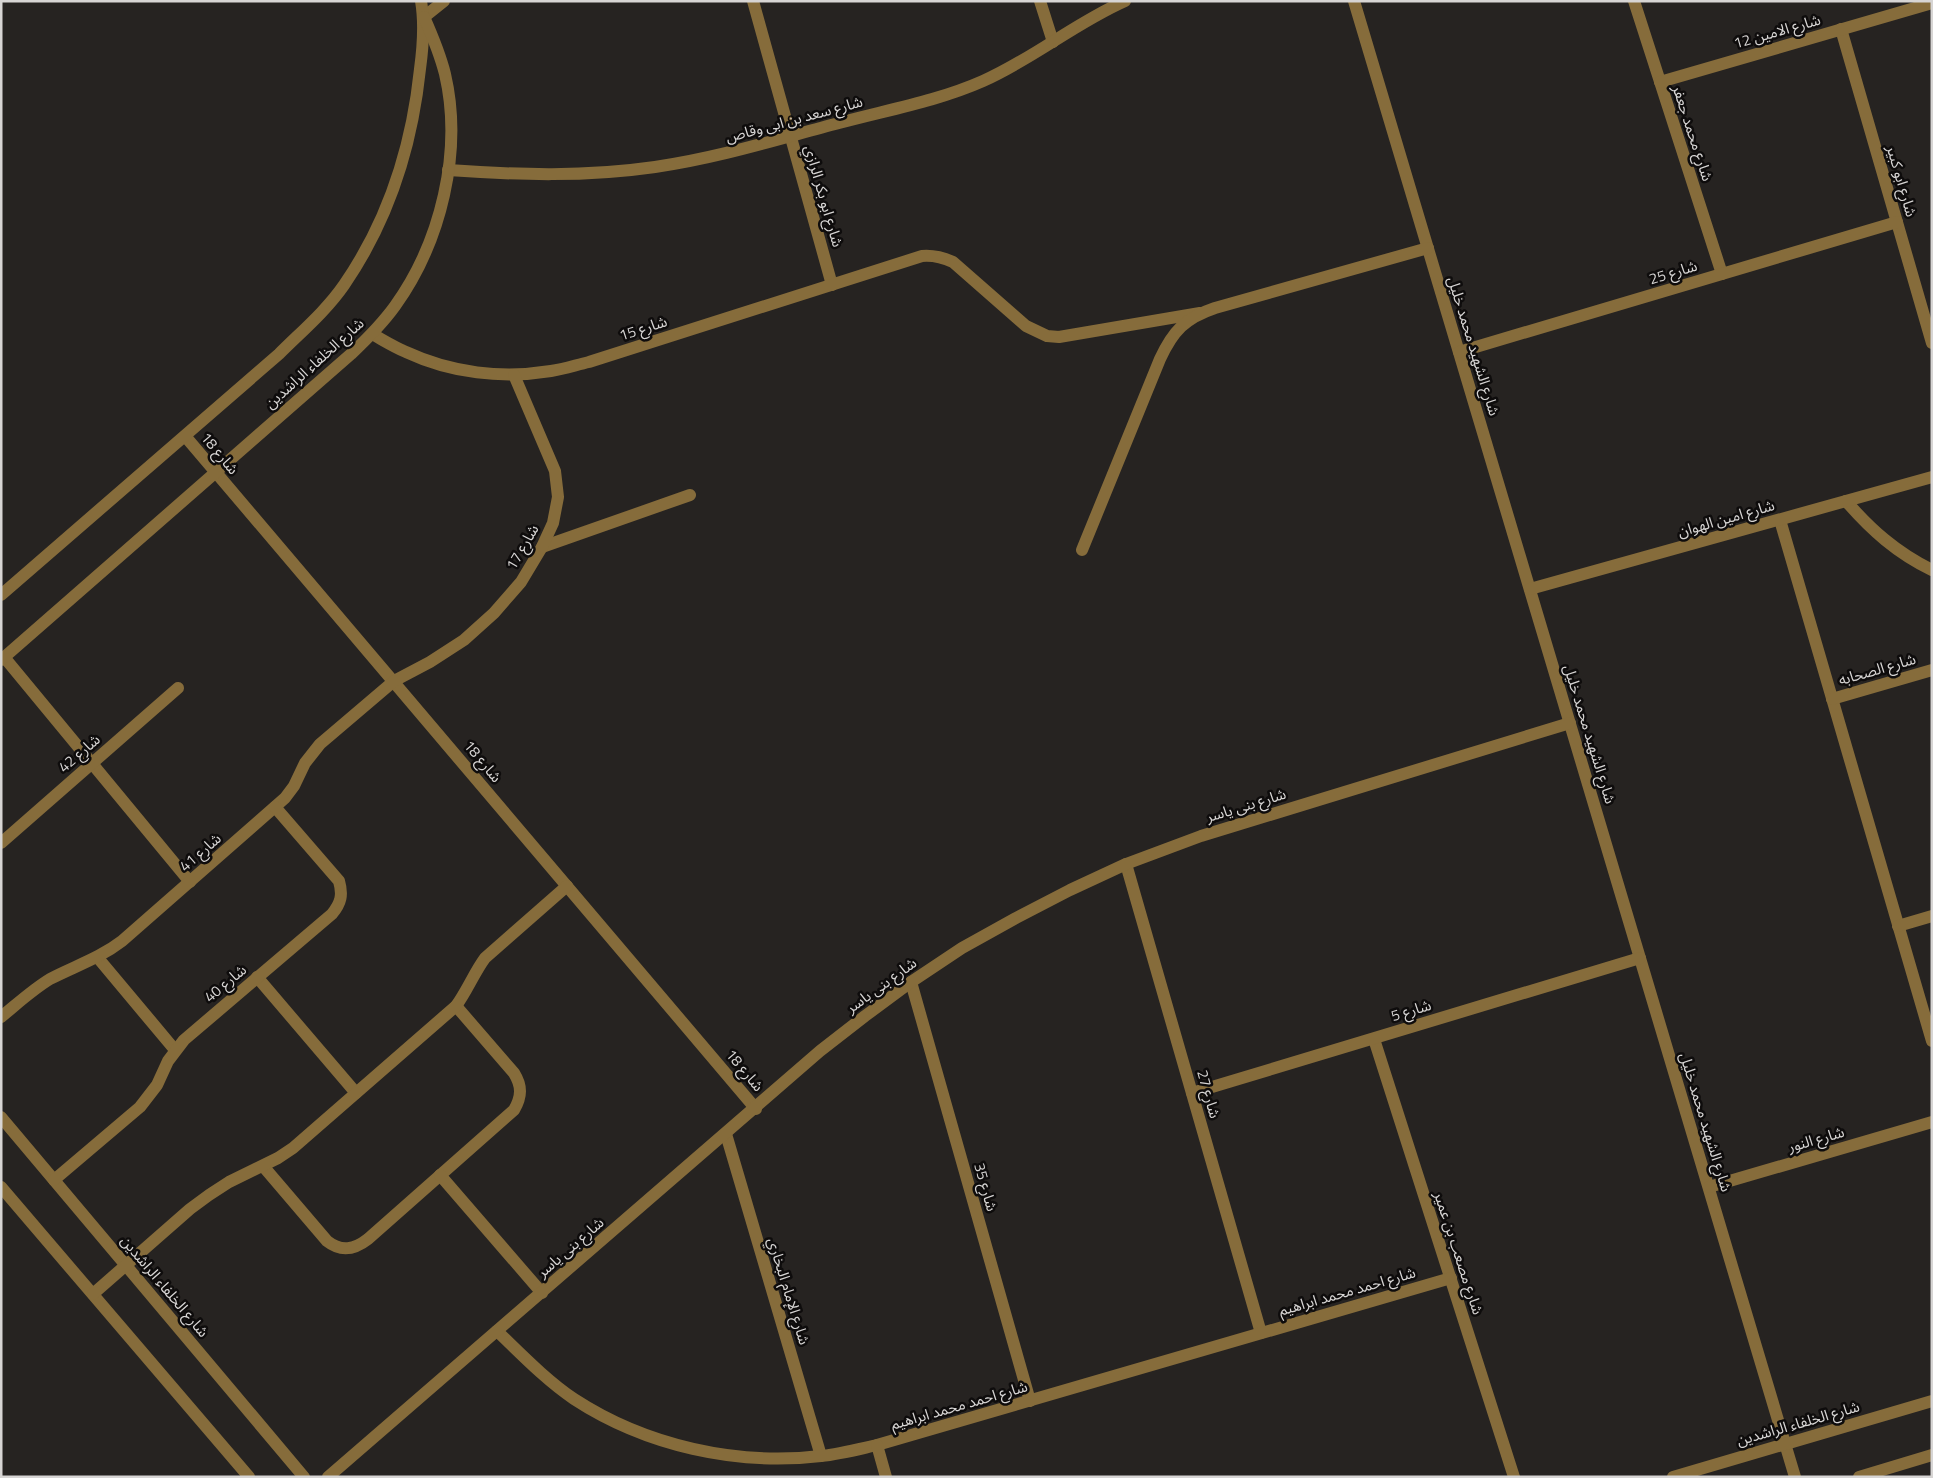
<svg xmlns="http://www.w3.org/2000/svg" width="1933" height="1478" viewBox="0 0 1933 1478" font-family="'Titillium Web','Noto Sans Arabic',sans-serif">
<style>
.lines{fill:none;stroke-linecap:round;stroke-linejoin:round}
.minor{stroke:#866c3b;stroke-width:12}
.labels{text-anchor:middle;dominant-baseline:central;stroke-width:5;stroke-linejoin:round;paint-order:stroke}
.street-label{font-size:15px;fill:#d7d5d4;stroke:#0e0c0c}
</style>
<rect width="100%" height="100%" fill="#262321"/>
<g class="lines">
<g class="minor">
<polyline points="753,1 832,285"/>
<polyline points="1040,1 1053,42"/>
<polyline points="1354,1 1795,1477"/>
<polyline points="1634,1 1722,274"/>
<polyline points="424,17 444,1"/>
<polyline points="1841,29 1932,343"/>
<polyline points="1660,82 1932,3"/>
<path d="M448,170C518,175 586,177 655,167C718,158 778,139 839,123C887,110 938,101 983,81C1033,59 1075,23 1125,1"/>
<path d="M372,334C383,340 394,347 406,352C451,373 502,379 551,371C564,369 576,365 589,362L922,256C934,255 942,257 953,262L1026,326L1047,336L1059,337L1200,313"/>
<polyline points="1459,352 1897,222"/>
<polyline points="185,436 756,1109"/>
<path d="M1846,501C1871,530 1897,553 1932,570"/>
<polyline points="1780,520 1932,1041"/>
<polyline points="542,547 690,495"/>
<path d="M1082,550L1160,359C1173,331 1185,318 1215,308L1428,248"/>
<polyline points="1530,589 1932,477"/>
<path d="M1,595L279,354C301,332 326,311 344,285C388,221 412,146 420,69C423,47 425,24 421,1"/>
<polyline points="4,657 190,882"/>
<path d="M1,660L351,354C367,339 382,324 395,306C441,242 463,151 445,74C440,54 432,35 424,17"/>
<polyline points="1832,699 1932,670"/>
<polyline points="1,843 178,688"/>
<polyline points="1126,864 1261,1333"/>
<polyline points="1898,926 1932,916"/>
<polyline points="98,958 175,1050"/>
<polyline points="257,977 356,1093"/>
<polyline points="911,982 1030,1401"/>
<path d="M1,1017C17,1004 32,990 50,979C75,966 100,958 122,941L285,798L294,786L305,763L320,744L394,681L430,662L464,640L494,613L521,582L542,547L553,523L558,497L555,471L514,375"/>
<polyline points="1374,1039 1514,1477"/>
<polyline points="1192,1093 1640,958"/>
<polyline points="1,1117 304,1477"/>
<polyline points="726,1134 821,1456"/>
<path d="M263,1166L327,1241C341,1252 354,1250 368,1239L514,1110C522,1096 522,1086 514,1073L456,1006"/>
<polyline points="440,1175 542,1293"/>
<path d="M54,1180L140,1107L157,1085L168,1061L184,1040L332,914C341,903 343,895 339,881L275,807"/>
<polyline points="1,1187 249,1477"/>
<polyline points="1709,1187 1932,1122"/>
<path d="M93,1294L190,1209L209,1195L229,1182L278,1158L293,1148L456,1006C467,991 474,973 485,958L567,886"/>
<path d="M497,1331C522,1355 546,1380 574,1399C646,1446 737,1466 821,1456C840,1454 859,1449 877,1445L1451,1278"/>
<polyline points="877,1445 886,1477"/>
<polyline points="328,1477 820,1051 865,1016 911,982 962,948 1016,918 1070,890 1126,864 1201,836 1570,723"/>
<polyline points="1673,1477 1932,1401"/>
<polyline points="1859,1477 1932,1455"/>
</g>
</g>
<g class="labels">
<g class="street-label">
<text transform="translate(1777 31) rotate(-16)">شارع الامين 12</text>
<text transform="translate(794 119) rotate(-15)">شارع سعد بن ابى وقاص</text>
<text transform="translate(1693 133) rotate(72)">شارع محمد جعفر</text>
<text transform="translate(1902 181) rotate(74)">شارع ابو كبير</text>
<text transform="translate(824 196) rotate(74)">شارع ابو بكر الرازي</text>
<text transform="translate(1673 272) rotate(-17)">شارع 25</text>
<text transform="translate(643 328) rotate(-18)">شارع 15</text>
<text transform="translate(1474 346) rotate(73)">شارع الشهيد محمد خليل</text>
<text transform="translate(314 363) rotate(-42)">شارع الخلفاء الراشدين</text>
<text transform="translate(220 453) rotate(50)">شارع 18</text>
<text transform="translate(1726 518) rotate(-16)">شارع امين الهوان</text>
<text transform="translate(522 547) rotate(-60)">شارع 17</text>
<text transform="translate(1877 669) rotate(-16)">شارع الصحابه</text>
<text transform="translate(1590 734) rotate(73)">شارع الشهيد محمد خليل</text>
<text transform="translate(79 753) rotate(-41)">شارع 42</text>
<text transform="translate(483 761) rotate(50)">شارع 18</text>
<text transform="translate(1246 805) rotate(-17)">شارع بنى ياسر</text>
<text transform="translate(200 852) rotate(-41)">شارع 41</text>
<text transform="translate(225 983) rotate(-40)">شارع 40</text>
<text transform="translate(881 985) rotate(-36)">شارع بنى ياسر</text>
<text transform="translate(1411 1010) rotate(-17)">شارع 5</text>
<text transform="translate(745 1070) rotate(50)">شارع 18</text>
<text transform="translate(1209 1094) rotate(74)">شارع 27</text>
<text transform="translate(1706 1122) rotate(73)">شارع الشهيد محمد خليل</text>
<text transform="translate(1816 1139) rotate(-16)">شارع النور</text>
<text transform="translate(986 1187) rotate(74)">شارع 35</text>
<text transform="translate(570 1247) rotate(-41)">شارع بنى ياسر</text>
<text transform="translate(1459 1253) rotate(72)">شارع مصعب بن عمير</text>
<text transform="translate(165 1286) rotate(50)">شارع الخلفاء الراشدين</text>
<text transform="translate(789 1291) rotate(73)">شارع الإمام البخاري</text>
<text transform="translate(1347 1291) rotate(-16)">شارع احمد محمد ابراهيم</text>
<text transform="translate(959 1405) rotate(-16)">شارع احمد محمد ابراهيم</text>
<text transform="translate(1798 1423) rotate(-16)">شارع الخلفاء الراشدين</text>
</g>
</g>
<rect width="1933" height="1478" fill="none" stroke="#d7d5d4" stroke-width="5"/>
</svg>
